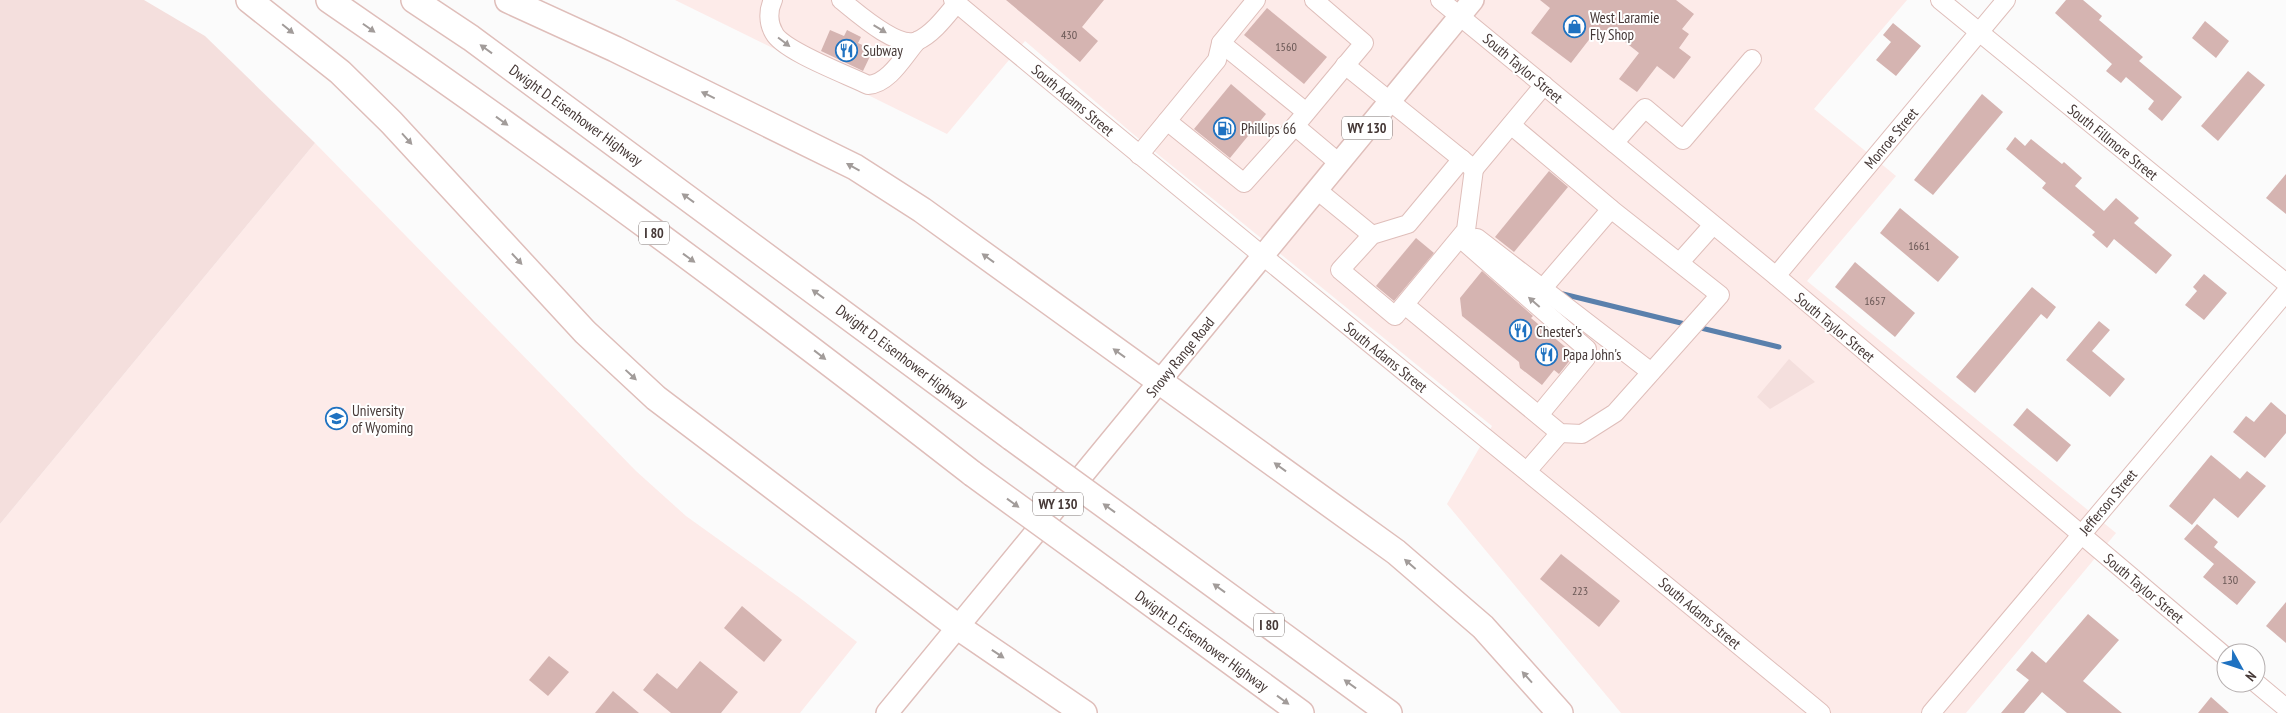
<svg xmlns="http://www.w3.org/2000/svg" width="2286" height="713" viewBox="0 0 2286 713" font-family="'PT Sans Narrow',sans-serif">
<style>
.built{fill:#fdebe9}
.green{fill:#f4dfdd}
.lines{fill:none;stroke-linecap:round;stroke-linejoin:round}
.stream{stroke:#5a80ac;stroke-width:5}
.building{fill:#d5b4b1}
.minor-casing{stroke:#dfbeba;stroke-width:20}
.major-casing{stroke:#dfbeba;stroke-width:24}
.highway-casing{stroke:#dfbeba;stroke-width:28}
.minor{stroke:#fff;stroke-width:18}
.major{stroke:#fff;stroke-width:21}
.highway{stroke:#fff;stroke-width:25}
.highway-bridge-casing{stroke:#dfbeba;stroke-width:28;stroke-linecap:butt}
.highway-bridge{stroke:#fff;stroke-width:25}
.oneway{fill:#a29c9a}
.labels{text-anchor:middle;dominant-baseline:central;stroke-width:4;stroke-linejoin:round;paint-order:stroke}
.number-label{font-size:12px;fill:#695755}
.shield{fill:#fff;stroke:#7d7472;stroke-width:1}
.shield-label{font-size:14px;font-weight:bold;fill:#453836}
.poi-label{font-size:15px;fill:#453836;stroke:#fff;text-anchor:start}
.street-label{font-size:15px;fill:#453836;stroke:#fff}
</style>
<rect width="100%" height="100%" fill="#fbfbfb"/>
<g class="built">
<polygon points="675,0 1907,0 1814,109 1896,176 1807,281 2116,533 1966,713 1621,713 1447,504 1492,426 1133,134 1025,41 947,134"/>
<polygon points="315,143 636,471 686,516 800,598 857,642 800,713 0,713 0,524"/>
</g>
<g class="green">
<polygon points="0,0 144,0 205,36 315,143 0,524"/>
<polygon points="1789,359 1815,382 1770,409 1757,397"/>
</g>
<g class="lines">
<g class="stream">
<polyline points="1559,293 1689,325"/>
<polyline points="1697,327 1779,347"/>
</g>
</g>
<g class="building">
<polygon points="1006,0 1104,0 1082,27 1098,41 1080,62"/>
<polygon points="1540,0 1676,0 1694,14 1682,29 1689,34 1679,48 1691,57 1674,79 1657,66 1637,92 1619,79 1639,53 1610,30 1603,38 1595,32 1571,63 1531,33 1550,8"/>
<polygon points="2066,0 2083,0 2102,16 2099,20 2143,57 2139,61 2182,97 2162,121 2148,109 2154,101 2126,77 2121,83 2106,71 2112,64 2055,13"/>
<polygon points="1267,8 1327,57 1304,84 1244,35"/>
<polygon points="2205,21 2229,41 2216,58 2192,38"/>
<polygon points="1893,23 1921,46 1896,76 1876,60 1891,42 1883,35"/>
<polygon points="830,30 844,36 847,30 861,37 858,43 873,50 863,71 821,51"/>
<polygon points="2248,71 2265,85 2218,141 2201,126"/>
<polygon points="1231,84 1266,114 1230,158 1194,129"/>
<polygon points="1982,94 2003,112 1933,195 1914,180"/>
<polygon points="2015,137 2025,146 2031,139 2062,164 2064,162 2082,178 2075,186 2104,211 2116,198 2139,218 2134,223 2172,255 2156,274 2114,239 2107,248 2092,235 2095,232 2042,188 2046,183 2006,149"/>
<polygon points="1549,171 1568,187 1514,252 1495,237"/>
<polygon points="2286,174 2286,214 2266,198"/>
<polygon points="1900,208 1959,257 1938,282 1880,233"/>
<polygon points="1416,238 1434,253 1394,301 1376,286"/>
<polygon points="1855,262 1915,313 1895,337 1835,287"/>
<polygon points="1482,271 1533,316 1531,318 1570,351 1566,355 1571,359 1559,374 1554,370 1542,385 1520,368 1519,362 1462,316 1460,298"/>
<polygon points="2204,274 2227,293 2204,320 2185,305 2197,291 2193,287"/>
<polygon points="2032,287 2056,307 2047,319 2041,314 1975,393 1956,377"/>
<polygon points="2099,321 2110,330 2092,351 2125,379 2110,397 2066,360"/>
<polygon points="2271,402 2286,415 2286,433 2265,458 2233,432 2246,416 2254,422"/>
<polygon points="2027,408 2071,445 2057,462 2013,425"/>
<polygon points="2211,455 2240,479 2247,471 2266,486 2238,518 2214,498 2192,525 2169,506"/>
<polygon points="2197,524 2218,542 2214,547 2256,582 2237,605 2203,577 2214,564 2184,539"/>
<polygon points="1561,554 1620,601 1599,627 1540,579"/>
<polygon points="2286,602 2286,643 2266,626"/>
<polygon points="742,606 782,640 764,662 724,628"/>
<polygon points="2088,614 2119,640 2083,681 2122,713 2067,713 2042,692 2024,713 2001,713 2029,680 2016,670 2032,651 2046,663"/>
<polygon points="549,656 569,672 548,696 529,680"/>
<polygon points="700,661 738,692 721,713 671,713 643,690 657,673 677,689"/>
<polygon points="613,691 639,713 595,713"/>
<polygon points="2211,697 2229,713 2198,713"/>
</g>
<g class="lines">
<defs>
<g id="minor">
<path d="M773,0C768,10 768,23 774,33C783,51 848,75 868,85C889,84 904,56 917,41"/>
<path d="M841,0C856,12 897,49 917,41C933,34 946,16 957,3"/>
<path d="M953,0C1240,240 1532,474 1821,713"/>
<polyline points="1440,0 1776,276 2226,657"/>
<polyline points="1940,0 2286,283"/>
<polyline points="1221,43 1306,112"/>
<polyline points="1345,65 1474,169 1544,85"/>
<polyline points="1167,121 1217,60 1221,43 1256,0"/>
<polyline points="1511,125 1611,209 1543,288"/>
<polyline points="1295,126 1364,43 1314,0"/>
<polyline points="1614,143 1645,108 1683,140 1752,59"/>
<polyline points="1139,155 1167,121 1244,183 1295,126 1339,163"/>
<polyline points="1462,159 1408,224 1372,235 1340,270 1395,316 1466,230 1474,169"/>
<polyline points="1317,190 1372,235"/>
<polyline points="1460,238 1587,349 1586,358 1539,415"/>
<polyline points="1477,238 1651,372"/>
<polyline points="1680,262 1713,225"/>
<polyline points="1776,276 2006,0"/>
<polyline points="1405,305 1560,433 1582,434 1615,413 1720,295 1611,209"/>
<polyline points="1527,471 1560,433"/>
<polyline points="2256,683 2286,708"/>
<polyline points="1931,713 2286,292"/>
</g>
<polyline id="major" points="887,713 1473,0"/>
<g id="highway">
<polyline points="249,0 340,72 391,122 585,332 656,398 958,627 1084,713"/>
<path d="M329,0C549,151 763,310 973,474"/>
<polyline points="414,0 471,38 1012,438"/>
<polyline points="508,0 615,49 855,167 922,210 1396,552 1483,627 1560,713"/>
<polyline points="1148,537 1389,713"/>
<polyline points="1116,578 1301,713"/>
</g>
</defs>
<use href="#minor" class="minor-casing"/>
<use href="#major" class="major-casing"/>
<use href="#highway" class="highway-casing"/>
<use href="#minor" class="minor"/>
<use href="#major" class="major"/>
<use href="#highway" class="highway"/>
<defs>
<g id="highway-bridge">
<polyline points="1012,438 1148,537"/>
<polyline points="973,474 1116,578"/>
</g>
</defs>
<use href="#highway-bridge" class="highway-bridge-casing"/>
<use href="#highway-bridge" class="highway-bridge"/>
</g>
<defs><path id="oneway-solid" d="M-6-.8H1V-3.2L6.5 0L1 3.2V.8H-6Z" transform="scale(1.25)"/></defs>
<g class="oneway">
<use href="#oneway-solid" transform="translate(369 28) rotate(35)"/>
<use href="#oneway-solid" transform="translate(288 29) rotate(39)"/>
<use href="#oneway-solid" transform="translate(880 29) rotate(31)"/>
<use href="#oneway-solid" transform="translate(784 42) rotate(37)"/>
<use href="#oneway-solid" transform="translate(486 49) rotate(-144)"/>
<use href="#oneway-solid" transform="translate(708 95) rotate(-154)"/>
<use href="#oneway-solid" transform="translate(502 121) rotate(36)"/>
<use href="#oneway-solid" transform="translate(407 139) rotate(48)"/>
<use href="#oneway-solid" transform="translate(853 167) rotate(-151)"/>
<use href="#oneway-solid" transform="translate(688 198) rotate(-144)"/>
<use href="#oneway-solid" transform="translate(689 258) rotate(36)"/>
<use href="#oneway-solid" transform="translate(988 258) rotate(-144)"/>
<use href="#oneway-solid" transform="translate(517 259) rotate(47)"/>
<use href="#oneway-solid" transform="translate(818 294) rotate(-144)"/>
<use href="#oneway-solid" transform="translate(1534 302) rotate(-139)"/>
<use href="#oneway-solid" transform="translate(1119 353) rotate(-144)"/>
<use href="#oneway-solid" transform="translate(820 355) rotate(38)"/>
<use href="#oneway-solid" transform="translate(631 375) rotate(43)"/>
<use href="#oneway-solid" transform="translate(1280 467) rotate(-144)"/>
<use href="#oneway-solid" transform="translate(1013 503) rotate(36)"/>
<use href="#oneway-solid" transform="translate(1109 508) rotate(-144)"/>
<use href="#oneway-solid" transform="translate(1410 564) rotate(-139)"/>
<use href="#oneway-solid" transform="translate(1219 588) rotate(-144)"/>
<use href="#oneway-solid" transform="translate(998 654) rotate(34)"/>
<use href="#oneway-solid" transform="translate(1527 677) rotate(-132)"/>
<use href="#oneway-solid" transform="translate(1350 684) rotate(-144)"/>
<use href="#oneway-solid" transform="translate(1283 700) rotate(36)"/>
</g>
<defs>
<symbol id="shop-ring" viewBox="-11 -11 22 22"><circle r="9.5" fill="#fff" stroke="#1f72c1" stroke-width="1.5"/><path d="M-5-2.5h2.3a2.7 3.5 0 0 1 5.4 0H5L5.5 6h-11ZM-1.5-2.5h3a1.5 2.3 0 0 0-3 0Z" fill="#1f72c1"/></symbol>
<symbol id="restaurant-ring" viewBox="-11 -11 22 22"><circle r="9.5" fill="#fff" stroke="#1f72c1" stroke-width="1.5"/><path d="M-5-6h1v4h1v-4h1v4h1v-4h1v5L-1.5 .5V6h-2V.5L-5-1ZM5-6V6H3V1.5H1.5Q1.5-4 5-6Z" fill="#1f72c1"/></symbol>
<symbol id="fuel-ring" viewBox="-11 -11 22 22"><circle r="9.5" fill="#fff" stroke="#1f72c1" stroke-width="1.5"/><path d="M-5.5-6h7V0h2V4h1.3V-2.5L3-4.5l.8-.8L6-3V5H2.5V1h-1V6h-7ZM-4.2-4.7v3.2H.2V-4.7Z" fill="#1f72c1"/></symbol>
<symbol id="university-ring" viewBox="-11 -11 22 22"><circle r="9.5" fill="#fff" stroke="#1f72c1" stroke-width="1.5"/><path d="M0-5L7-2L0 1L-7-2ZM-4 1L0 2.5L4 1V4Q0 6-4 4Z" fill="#1f72c1"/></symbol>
</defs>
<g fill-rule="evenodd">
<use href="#shop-ring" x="1562" y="14" width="25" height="25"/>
<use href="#restaurant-ring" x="834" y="38" width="25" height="25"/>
<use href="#fuel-ring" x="1212" y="116" width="25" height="25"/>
<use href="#restaurant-ring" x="1508" y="318" width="25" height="25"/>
<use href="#restaurant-ring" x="1534" y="342" width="25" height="25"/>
<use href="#university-ring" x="324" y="406" width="25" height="25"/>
</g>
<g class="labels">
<g class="number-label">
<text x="1069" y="34">430</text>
<text x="1286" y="46">1560</text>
<text x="1919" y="245">1661</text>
<text x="1875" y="300">1657</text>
<text x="2230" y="579">130</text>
<text x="1580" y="590">223</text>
</g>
<g class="shield">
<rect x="1342" y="116.5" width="50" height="23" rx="4"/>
<rect x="639" y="221.5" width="30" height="23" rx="4"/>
<rect x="1033" y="492.5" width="50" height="23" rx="4"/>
<rect x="1254" y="613.5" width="30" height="23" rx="4"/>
</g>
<g class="shield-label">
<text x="1367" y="128">WY 130</text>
<text x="654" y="233">I 80</text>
<text x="1058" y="504">WY 130</text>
<text x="1269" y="625">I 80</text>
</g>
<g class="poi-label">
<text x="1590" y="17">West Laramie<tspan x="1590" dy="17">Fly Shop</tspan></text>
<text x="863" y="50">Subway</text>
<text x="1241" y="128">Phillips 66</text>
<text x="1536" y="331">Chester's</text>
<text x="1563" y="354">Papa John's</text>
<text x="352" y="410">University<tspan x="352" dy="17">of Wyoming</tspan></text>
</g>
<g class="street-label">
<text transform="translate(1523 68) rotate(40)">South Taylor Street</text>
<text transform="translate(1073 100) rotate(40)">South Adams Street</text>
<text transform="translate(576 115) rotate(36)">Dwight D. Eisenhower Highway</text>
<text transform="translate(1891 138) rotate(-50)">Monroe Street</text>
<text transform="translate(2113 142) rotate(39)">South Fillmore Street</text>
<text transform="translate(1835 327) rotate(40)">South Taylor Street</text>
<text transform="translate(902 356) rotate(37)">Dwight D. Eisenhower Highway</text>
<text transform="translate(1180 357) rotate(-51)">Snowy Range Road</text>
<text transform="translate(1386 357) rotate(39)">South Adams Street</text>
<text transform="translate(2108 502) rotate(-50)">Jefferson Street</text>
<text transform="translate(2144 588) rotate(40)">South Taylor Street</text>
<text transform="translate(1700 613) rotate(40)">South Adams Street</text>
<text transform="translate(1202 641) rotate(36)">Dwight D. Eisenhower Highway</text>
</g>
</g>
<g transform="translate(2241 668) rotate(130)"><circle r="24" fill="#ffffff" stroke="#b5afaf"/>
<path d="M0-4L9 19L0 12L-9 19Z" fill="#1f72c1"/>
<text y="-8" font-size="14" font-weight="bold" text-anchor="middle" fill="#453836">N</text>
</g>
</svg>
